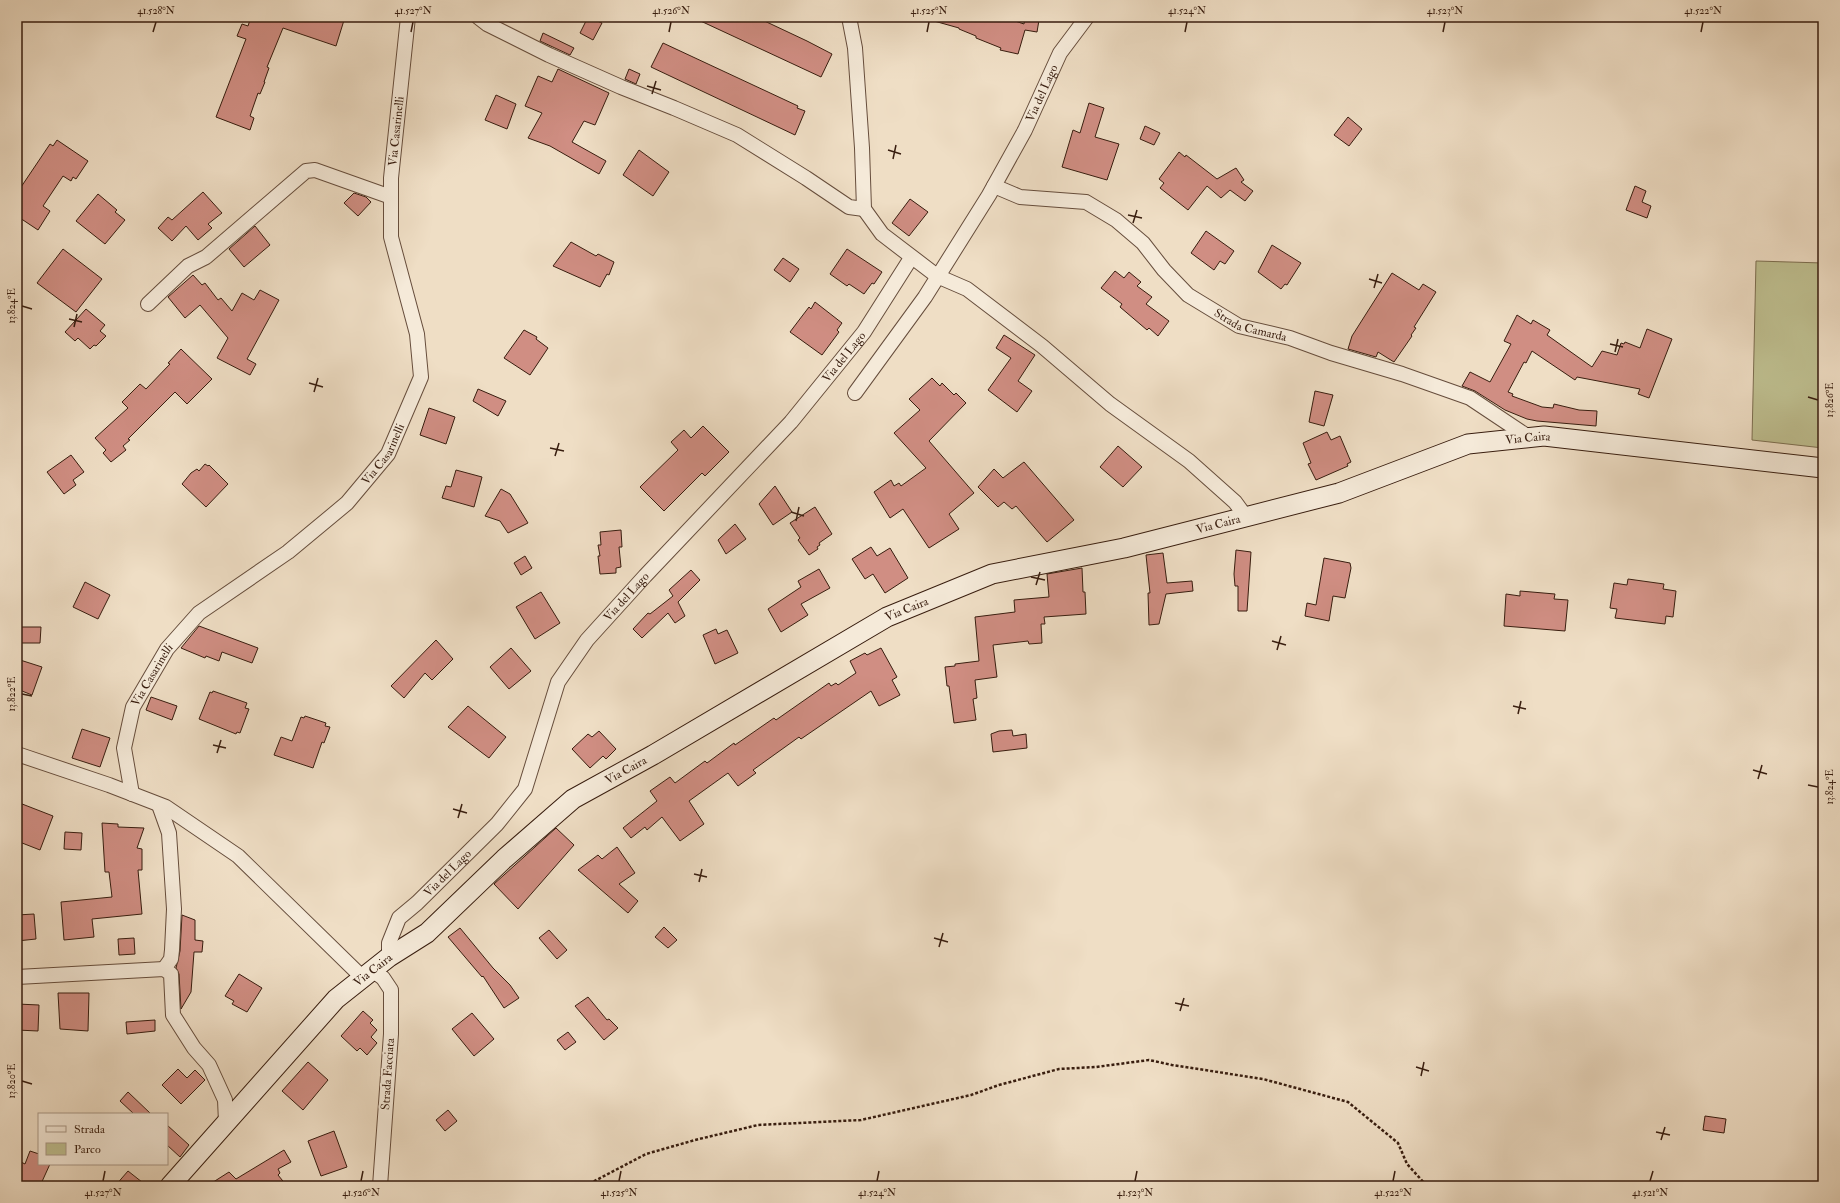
<svg xmlns="http://www.w3.org/2000/svg" width="1840" height="1203" viewBox="0 0 1840 1203" font-family="'IM FELL Double Pica',serif">
<style>
.green{fill:#bfc091;stroke:#7c6e50}
.building{fill:#d08e83;stroke:#381d0f}
.lines{fill:none;stroke-linecap:round;stroke-linejoin:round}
.street-casing{stroke:#664d3c;stroke-width:16}
.secondary-casing{stroke:#381d0f;stroke-width:21}
.path{stroke:#381d0f;stroke-width:2.5;stroke-dasharray:3 2;stroke-linecap:butt}
.street{stroke:#f5ead9;stroke-width:14}
.secondary{stroke:#f5ead9;stroke-width:19}
.ticks{fill:none;stroke:#381d0f;stroke-width:1.5}
.labels{text-anchor:middle;dominant-baseline:central;stroke-width:4;stroke-linejoin:round;paint-order:stroke}
.street-label{font-size:12px;fill:#381d0f;stroke:#f5ead9}
.neatline{fill:none;stroke:#381d0f;stroke-width:1.5}
.ticks-label{font-size:10px;text-anchor:middle;fill:#381d0f}
</style>
<rect width="100%" height="100%" fill="#efdec5"/>
<filter id="stains"><feTurbulence type="fractalNoise" baseFrequency=".005" numOctaves="4"/><feColorMatrix values="0 0 0 0 .2 0 0 0 0 .09 0 0 0 0 .02 0 0 0 .5 -.17"/></filter>
<radialGradient id="worn" r=".72"><stop offset=".6" stop-color="#630" stop-opacity="0"/><stop offset="1" stop-color="#630" stop-opacity=".3"/></radialGradient>
<polygon class="green" points="1756,261 1823,263 1823,448 1752,440"/>
<g class="building">
<polygon points="251,17 345,17 336,46 283,28 267,67 269,68 264,82 265,82 260,94 258,93 250,116 254,118 250,130 216,117 246,39 237,36 242,24 248,26"/>
<polygon points="588,17 602,23 593,40 580,33"/>
<polygon points="692,17 756,17 807,41 832,54 821,77"/>
<polygon points="934,17 1003,17 1024,24 1025,17 1039,20 1037,32 1025,30 1018,54 1000,50 1001,48 976,38 976,36 959,29 959,28 934,21"/>
<polygon points="543,33 574,48 570,55 540,41"/>
<polygon points="663,43 798,106 797,108 805,111 795,135 651,67"/>
<polygon points="558,69 609,93 595,125 584,121 572,142 606,161 599,174 550,146 528,138 542,113 525,106 538,76 552,82"/>
<polygon points="629,69 640,74 636,84 625,79"/>
<polygon points="496,95 516,104 507,129 485,120"/>
<polygon points="1089,103 1104,108 1095,137 1119,144 1107,180 1062,167 1073,130 1080,133"/>
<polygon points="1348,117 1362,129 1349,146 1334,135"/>
<polygon points="1145,126 1160,133 1154,145 1140,139"/>
<polygon points="57,140 88,161 76,179 73,177 71,181 63,176 43,206 50,211 38,230 17,216 17,193 50,144 53,146"/>
<polygon points="639,150 669,172 653,196 623,175"/>
<polygon points="1179,152 1185,157 1186,155 1217,179 1236,168 1244,180 1241,182 1253,191 1245,201 1230,190 1221,198 1207,186 1188,210 1160,188 1164,183 1159,179"/>
<polygon points="1635,186 1646,191 1642,202 1651,206 1647,218 1626,210"/>
<polygon points="203,192 222,213 208,224 212,228 198,240 186,226 172,241 158,228 168,217 172,220"/>
<polygon points="354,193 366,197 371,202 358,216 344,203"/>
<polygon points="98,194 117,210 115,212 125,220 105,244 76,221"/>
<polygon points="910,199 928,212 909,236 892,223"/>
<polygon points="255,226 270,245 244,267 229,249"/>
<polygon points="1206,231 1234,251 1225,264 1220,261 1214,270 1191,253"/>
<polygon points="571,242 596,256 598,254 614,262 609,275 607,274 600,287 553,266"/>
<polygon points="1272,245 1301,263 1287,285 1285,284 1281,289 1258,272"/>
<polygon points="63,249 102,279 76,312 37,283"/>
<polygon points="847,249 882,272 874,284 872,283 864,294 849,284 847,286 830,274"/>
<polygon points="783,258 799,269 790,282 774,270"/>
<polygon points="1115,271 1124,278 1129,272 1141,282 1137,286 1152,297 1146,304 1169,321 1158,336 1149,328 1147,330 1120,307 1122,304 1101,288"/>
<polygon points="1392,273 1419,290 1423,284 1436,292 1414,327 1416,328 1411,335 1412,336 1394,362 1378,352 1376,357 1348,349 1352,336"/>
<polygon points="193,275 202,285 205,283 218,300 221,298 232,311 242,293 254,300 260,290 279,300 247,359 256,364 250,375 217,358 228,338 200,305 185,318 168,297"/>
<polygon points="815,302 842,323 837,330 839,332 822,355 790,332 809,307 811,309"/>
<polygon points="86,309 105,325 100,331 106,336 96,346 94,345 90,349 78,338 75,341 65,332"/>
<polygon points="1517,315 1531,324 1533,320 1550,330 1547,335 1592,367 1602,351 1617,355 1621,343 1624,344 1625,342 1640,348 1647,329 1672,339 1649,398 1638,394 1640,389 1577,377 1575,380 1532,351 1526,363 1524,362 1508,392 1513,394 1512,396 1542,407 1553,408 1554,404 1579,410 1597,411 1596,426 1537,421 1527,419 1505,410 1475,391 1462,386 1470,372 1490,382 1511,344 1504,341"/>
<polygon points="524,330 537,337 536,339 548,348 530,375 504,358"/>
<polygon points="1004,335 1035,355 1018,381 1032,391 1017,412 988,390 1011,358 996,348"/>
<polygon points="181,349 212,379 187,404 175,392 128,439 130,440 123,446 126,450 111,462 103,453 106,450 95,438 128,408 122,402 140,384 146,389 170,364 168,363"/>
<polygon points="932,378 940,386 942,383 954,395 956,393 966,403 929,441 974,493 949,514 959,529 929,548 903,509 890,518 874,492 891,480 894,486 899,483 901,486 926,468 894,433 920,410 909,399"/>
<polygon points="478,389 506,401 498,416 473,401"/>
<polygon points="1315,391 1333,395 1324,426 1309,422"/>
<polygon points="429,408 455,417 446,444 420,435"/>
<polygon points="703,426 729,452 705,476 702,473 664,511 640,487 678,450 671,442 684,430 691,438"/>
<polygon points="1327,432 1331,440 1340,436 1351,462 1347,464 1348,466 1316,480 1308,464 1311,463 1303,443"/>
<polygon points="1118,446 1142,467 1123,487 1100,467"/>
<polygon points="71,455 84,472 73,480 76,485 64,494 47,472"/>
<polygon points="1024,462 1074,520 1047,542 1016,506 1012,509 1004,502 998,507 978,487 994,469 1003,478"/>
<polygon points="205,464 208,466 209,465 228,484 206,507 182,484 191,473 197,469 199,471"/>
<polygon points="456,470 482,477 474,507 442,498 446,486 451,487"/>
<polygon points="775,486 792,512 773,525 759,504"/>
<polygon points="501,489 510,494 528,523 508,533 500,521 485,516"/>
<polygon points="815,507 832,534 819,543 820,545 817,547 818,549 809,555 798,540 800,538 790,523"/>
<polygon points="735,524 746,539 726,554 718,540"/>
<polygon points="621,530 622,547 619,547 621,567 616,568 616,573 600,574 598,556 600,556 598,545 601,545 600,532"/>
<polygon points="871,547 877,556 890,548 908,578 885,593 873,574 865,579 852,559"/>
<polygon points="1236,550 1251,552 1247,611 1238,611 1238,586 1235,586 1234,574"/>
<polygon points="1163,553 1167,583 1192,581 1193,591 1166,594 1159,624 1149,625 1148,593 1150,593 1146,555"/>
<polygon points="525,556 532,568 521,575 514,563"/>
<polygon points="1324,558 1350,563 1351,568 1345,598 1333,596 1329,621 1305,616 1307,603 1316,605"/>
<polygon points="1082,568 1083,592 1085,592 1086,614 1044,617 1045,624 1041,624 1042,643 1029,644 1028,641 993,645 997,677 975,680 977,698 973,699 976,720 954,723 949,686 947,686 945,667 955,666 955,664 979,661 975,617 1015,612 1014,600 1049,597 1047,574"/>
<polygon points="819,569 830,588 801,604 808,615 781,632 768,609 801,587 798,581"/>
<polygon points="691,570 700,580 678,602 685,616 675,623 668,613 642,638 633,629 648,613 650,614 673,596 669,590"/>
<polygon points="1628,579 1664,584 1663,589 1676,591 1673,617 1666,616 1665,624 1615,618 1617,609 1610,608 1614,583 1627,585"/>
<polygon points="85,582 110,595 98,619 73,607"/>
<polygon points="1520,591 1555,594 1554,599 1568,600 1565,631 1504,626 1506,594 1520,596"/>
<polygon points="541,592 560,623 535,639 516,607"/>
<polygon points="199,626 258,648 252,663 222,652 219,661 206,656 205,658 181,648"/>
<polygon points="21,627 41,627 40,643 20,643"/>
<polygon points="716,629 718,634 727,630 738,653 715,664 703,635"/>
<polygon points="436,640 453,659 432,680 425,673 404,698 391,686"/>
<polygon points="511,648 531,671 509,689 490,667"/>
<polygon points="881,648 897,677 892,680 900,695 879,706 871,691 801,739 799,737 753,770 756,773 738,786 728,773 689,801 704,824 680,841 662,817 647,830 645,827 631,838 623,828 657,801 650,791 670,777 675,783 705,761 707,763 734,743 735,745 774,718 776,720 829,683 831,686 836,683 838,685 856,673 850,661 865,653 867,655"/>
<polygon points="17,659 42,667 32,695 17,689"/>
<polygon points="213,691 247,703 245,708 249,709 240,733 237,732 236,734 199,719 210,692 212,693"/>
<polygon points="151,697 177,706 172,720 146,710"/>
<polygon points="468,706 506,737 489,758 448,727"/>
<polygon points="305,716 326,723 325,726 330,727 324,743 322,742 313,768 274,755 281,737 292,741 301,717 304,718"/>
<polygon points="82,729 110,738 100,767 72,758"/>
<polygon points="1012,730 1013,736 1026,734 1027,748 993,752 991,734 999,731"/>
<polygon points="599,731 616,749 606,759 603,756 590,768 572,749 588,734 592,737"/>
<polygon points="17,802 53,816 40,850 17,841"/>
<polygon points="102,823 118,824 118,827 144,828 137,848 142,849 142,870 138,870 142,914 92,919 94,937 64,940 61,902 112,897 109,872 105,872"/>
<polygon points="556,828 574,845 518,909 494,884"/>
<polygon points="65,832 82,833 81,850 64,849"/>
<polygon points="617,847 635,873 619,884 638,901 628,913 578,870 598,855 602,859"/>
<polygon points="34,914 36,939 17,941 17,915"/>
<polygon points="182,915 195,920 195,940 203,941 202,952 194,952 191,992 181,1009 179,974 176,968 180,951"/>
<polygon points="664,927 677,940 668,948 655,937"/>
<polygon points="460,928 493,968 510,985 519,998 504,1008 483,976 482,977 448,937"/>
<polygon points="549,930 567,950 557,959 539,938"/>
<polygon points="134,938 135,954 119,955 118,939"/>
<polygon points="239,974 262,988 247,1012 232,1004 234,1001 225,996"/>
<polygon points="58,993 89,993 88,1031 60,1029"/>
<polygon points="588,997 607,1020 609,1019 618,1028 604,1040 575,1006"/>
<polygon points="17,1004 39,1005 38,1031 17,1030"/>
<polygon points="363,1011 373,1020 370,1023 377,1030 371,1037 377,1043 367,1055 360,1048 357,1051 341,1036"/>
<polygon points="472,1013 494,1039 474,1056 452,1029"/>
<polygon points="155,1020 155,1031 127,1034 126,1022"/>
<polygon points="568,1032 576,1042 565,1050 557,1040"/>
<polygon points="308,1062 328,1080 303,1110 282,1091"/>
<polygon points="178,1069 187,1078 195,1070 205,1080 181,1104 162,1085"/>
<polygon points="128,1092 151,1114 134,1114 120,1101"/>
<polygon points="448,1110 457,1121 445,1131 436,1120"/>
<polygon points="1705,1116 1726,1119 1724,1133 1703,1130"/>
<polygon points="167,1125 189,1145 180,1157 167,1145"/>
<polygon points="334,1131 347,1167 321,1176 308,1141"/>
<polygon points="284,1150 291,1162 278,1169 280,1173 278,1175 287,1186 207,1186 229,1172 236,1179"/>
<polygon points="30,1151 39,1154 39,1164 50,1164 40,1186 17,1186 17,1160 25,1164"/>
<polygon points="128,1171 147,1186 115,1186"/>
</g>
<g class="lines">
<defs>
<g id="street">
<polyline points="478,17 487,24 549,55 621,87 674,108 737,135 806,178 849,207 864,209"/>
<polyline points="849,17 855,48 862,148 864,209 882,234 937,276 967,289 1042,346 1110,404 1189,461 1235,502 1246,517"/>
<path id="s1" d="M994,186L1020,197L1086,202L1116,220L1143,243L1164,270L1188,295L1239,326L1290,338L1331,353L1402,374L1470,398L1530,438"/>
<polyline points="148,304 188,266 206,257 306,171 315,170 391,197"/>
<path id="s2" d="M855,393L925,297L989,195L1025,130L1060,53L1087,17"/>
<polyline points="17,754 109,785 166,807 238,856 363,978"/>
<path id="s3" d="M132,794L124,748L133,707L167,649L199,613L288,552L347,503L388,454L421,377L417,334L391,237V178L408,17"/>
<polyline points="159,805 169,833 174,909 172,950 171,959 164,969"/>
<path id="s4" d="M389,957V943L399,918L417,903L497,824L525,789L558,682L587,640L645,576L791,422L864,332L911,258"/>
<polyline points="372,970 383,978 391,990 391,1034 380,1186"/>
<polyline points="17,977 164,969 171,974 173,1015 194,1048 209,1065 225,1100 226,1122"/>
</g>
<g id="secondary">
<path id="s5" d="M170,1186L336,999L389,957L427,933L504,859L573,799L653,755L887,617L992,574L1124,548L1339,493L1468,444L1544,436L1823,468"/>
</g>
</defs>
<use href="#street" class="street-casing"/>
<use href="#secondary" class="secondary-casing"/>
<polyline class="path" points="585,1186 646,1154 695,1140 758,1125 861,1120 971,1095 999,1085 1059,1069 1096,1067 1149,1060 1172,1065 1263,1079 1348,1102 1398,1143 1407,1164 1427,1186"/>
<use href="#street" class="street"/>
<use href="#secondary" class="secondary"/>
</g>
<path class="ticks" d="M153,32L156,22M411,32L413,22M669,32L671,22M927,32L929,22M1185,32L1187,22M1443,32L1445,22M1701,32L1703,22M647,86L661,90M652,94L656,81M888,150L901,154M893,159L896,145M1128,215L1142,218M1133,223L1137,210M1369,279L1382,283M1374,288L1378,274M22,306L32,309M69,319L82,322M74,327L77,314M1610,344L1623,347M1615,352L1618,339M309,383L323,387M314,392L318,378M1808,397L1818,400M550,448L564,451M555,456L559,443M791,512L804,516M796,521L799,507M1031,577L1045,580M1036,585L1040,572M1272,641L1286,645M1277,650L1281,636M22,694L32,696M1513,706L1526,709M1518,714L1521,701M213,745L226,748M217,753L221,740M1753,770L1767,774M1758,779L1762,765M1808,785L1818,787M453,809L467,813M458,818L462,804M694,874L707,877M699,882L702,869M934,938L948,942M939,947L943,933M1175,1003L1189,1006M1180,1011L1184,998M1416,1067L1429,1071M1421,1076L1424,1062M22,1081L32,1084M1656,1132L1670,1135M1661,1140L1665,1127M103,1181L105,1171M361,1181L363,1171M619,1181L621,1171M877,1181L879,1171M1135,1181L1137,1171M1393,1181L1395,1171M1650,1181L1653,1171"/>
<g class="labels">
<g class="street-label">
<text stroke="none"><textPath href="#s2" startOffset="354">Via del Lago</textPath></text>
<text stroke="none"><textPath href="#s3" startOffset="786">Via Casarinelli</textPath></text>
<text stroke="none"><textPath href="#s1" startOffset="304">Strada Camarda</textPath></text>
<text stroke="none"><textPath href="#s4" startOffset="767">Via del Lago</textPath></text>
<text stroke="none"><textPath href="#s5" startOffset="1592">Via Caira</textPath></text>
<text stroke="none"><textPath href="#s3" startOffset="450">Via Casarinelli</textPath></text>
<text stroke="none"><textPath href="#s5" startOffset="1269">Via Caira</textPath></text>
<text stroke="none"><textPath href="#s4" startOffset="443">Via del Lago</textPath></text>
<text stroke="none"><textPath href="#s5" startOffset="945">Via Caira</textPath></text>
<text stroke="none"><textPath href="#s3" startOffset="126">Via Casarinelli</textPath></text>
<text stroke="none"><textPath href="#s5" startOffset="621">Via Caira</textPath></text>
<text stroke="none"><textPath href="#s4" startOffset="107">Via del Lago</textPath></text>
<text stroke="none"><textPath href="#s5" startOffset="297">Via Caira</textPath></text>
<text transform="translate(388 1074) rotate(-86)">Strada Facciata</text>
</g>
</g>
<rect width="1840" height="1203" fill="none" stroke="#efdec5" stroke-width="44"/>
<rect x="38" y="1113" width="130" height="52" fill="#f5ead9" stroke="#a99888"/>
<rect x="46" y="1126" width="20" height="6" fill="#f5ead9" stroke="#a99888"/>
<text x="74" y="1133" font-size="12" fill="#381d0f">Strada</text>
<rect x="46" y="1143" width="20" height="12" fill="#bfc091" stroke="#a99888"/>
<text x="74" y="1153" font-size="12" fill="#381d0f">Parco</text>
<rect x="22" y="22" width="1796" height="1159" class="neatline"/>
<g class="ticks-label">
<text x="156" y="14">41.528°N</text>
<text x="413" y="14">41.527°N</text>
<text x="671" y="14">41.526°N</text>
<text x="929" y="14">41.525°N</text>
<text x="1187" y="14">41.524°N</text>
<text x="1445" y="14">41.523°N</text>
<text x="1703" y="14">41.522°N</text>
<text transform="translate(11 306) rotate(-90)" y="4">13.824°E</text>
<text transform="translate(1829 400) rotate(-90)" y="4">13.826°E</text>
<text transform="translate(11 694) rotate(-90)" y="4">13.822°E</text>
<text transform="translate(1829 787) rotate(-90)" y="4">13.824°E</text>
<text transform="translate(11 1081) rotate(-90)" y="4">13.820°E</text>
<text x="103" y="1196">41.527°N</text>
<text x="361" y="1196">41.526°N</text>
<text x="619" y="1196">41.525°N</text>
<text x="877" y="1196">41.524°N</text>
<text x="1135" y="1196">41.523°N</text>
<text x="1393" y="1196">41.522°N</text>
<text x="1650" y="1196">41.521°N</text>
</g>
<rect width="100%" height="100%" filter="url(#stains)"/>
<rect width="100%" height="100%" fill="url(#worn)"/>
</svg>
